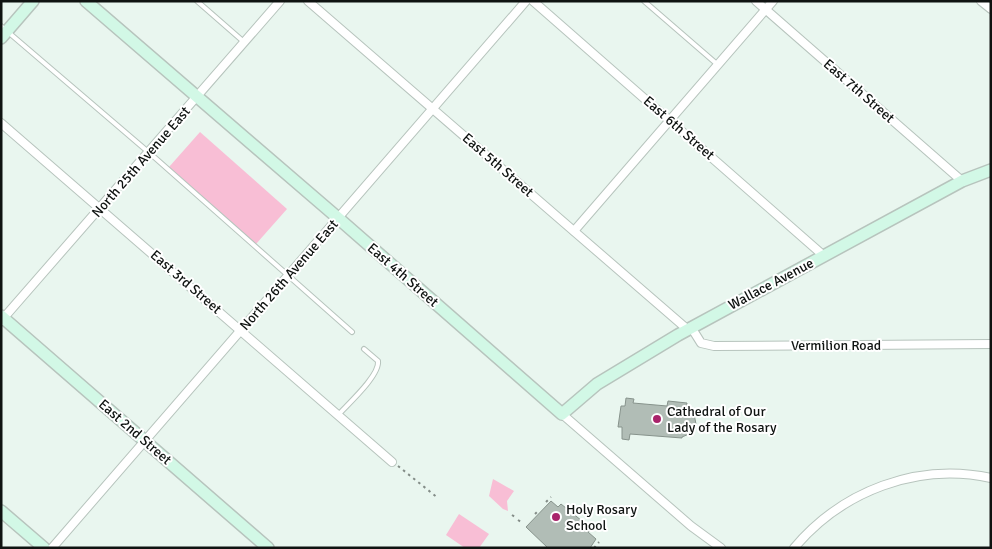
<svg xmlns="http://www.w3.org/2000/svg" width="992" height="549" viewBox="0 0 992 549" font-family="Signika,sans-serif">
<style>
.green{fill:#f8bed5}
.building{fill:#b1bdb6;stroke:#87938c}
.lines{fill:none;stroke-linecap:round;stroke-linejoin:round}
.lane-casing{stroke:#b7c4bd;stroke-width:6}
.street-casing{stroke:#b7c4bd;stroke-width:10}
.secondary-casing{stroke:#b7c4bd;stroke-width:14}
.path{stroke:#838c87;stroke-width:2;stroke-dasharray:2.5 4;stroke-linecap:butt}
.lane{stroke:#fff;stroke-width:4}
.street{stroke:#fff;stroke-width:8}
.secondary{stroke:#d2f8e6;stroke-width:11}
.poi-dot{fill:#a9236b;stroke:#fff;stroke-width:2}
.labels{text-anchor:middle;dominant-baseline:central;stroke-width:4;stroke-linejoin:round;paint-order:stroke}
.street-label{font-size:14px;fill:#0f1311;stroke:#fff}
.poi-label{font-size:14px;fill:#0f1311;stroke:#fff;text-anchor:start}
</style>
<rect width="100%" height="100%" fill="#e9f6ef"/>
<g class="green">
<polygon points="200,132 287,209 256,244 169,167"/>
<polygon points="493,479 514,491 507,501 508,511 503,509 489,496"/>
<polygon points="459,514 489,534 479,548 465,548 446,535"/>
</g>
<g class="building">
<polygon points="626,398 634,399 633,403 667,406 668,401 687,403 686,411 692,411 694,414 696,424 689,434 682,437 682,438 630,434 629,440 622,439 622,427 618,427 621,406 625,406"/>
<polygon points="551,501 558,507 561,504 592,529 588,532 596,539 590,548 548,548 526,527"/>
</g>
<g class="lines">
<defs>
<g id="lane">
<polyline points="197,1 244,42"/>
<polyline points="644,1 718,65"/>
<polyline points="1,26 153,156 352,332"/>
<path d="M338,415C349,403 380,375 378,361L364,349"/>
</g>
<g id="street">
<polyline points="308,1 687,329"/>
<polyline points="533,1 824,256"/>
<polyline points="756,1 962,181"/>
<polyline points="981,1 991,9"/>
<polyline points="1,123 392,462"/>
<polyline points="574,231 773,1"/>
<polyline points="1,321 280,1"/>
<polyline points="691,327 701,343 714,346 991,344"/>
<polyline points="562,414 691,526 721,548"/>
<polyline points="52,548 526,1"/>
<path d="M794,548C842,491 917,462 991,478"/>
</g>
<g id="secondary">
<polyline points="86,1 338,218 562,414 597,384 678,335 962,181 991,170"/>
<polyline points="1,38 33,1"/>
<polyline points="1,316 268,548"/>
<polyline points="1,511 44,548"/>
</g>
</defs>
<use href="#lane" class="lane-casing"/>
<use href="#street" class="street-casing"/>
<use href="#secondary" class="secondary-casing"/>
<g class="path">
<polyline points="398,466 438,498"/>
<polyline points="546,502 551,497"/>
<polyline points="535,514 539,510"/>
<polyline points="512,515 515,517"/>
<polyline points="518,520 521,522"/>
<polyline points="594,548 599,542"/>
</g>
<use href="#lane" class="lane"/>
<use href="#street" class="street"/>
<use href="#secondary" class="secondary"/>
</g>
<g class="poi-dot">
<circle cx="657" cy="419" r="5"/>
<circle cx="556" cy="517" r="5"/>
</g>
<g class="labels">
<g class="street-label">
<text transform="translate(859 91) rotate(41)">East 7th Street</text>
<text transform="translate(679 128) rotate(41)">East 6th Street</text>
<text transform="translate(141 162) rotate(-49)">North 25th Avenue East</text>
<text transform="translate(498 165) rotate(41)">East 5th Street</text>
<text transform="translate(289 275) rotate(-49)">North 26th Avenue East</text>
<text transform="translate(403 275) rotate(41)">East 4th Street</text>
<text transform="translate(186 282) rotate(41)">East 3rd Street</text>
<text transform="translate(771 284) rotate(-28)">Wallace Avenue</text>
<text x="836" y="345">Vermilion Road</text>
<text transform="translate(135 432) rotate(41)">East 2nd Street</text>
</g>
<g class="poi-label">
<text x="667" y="411">Cathedral of Our<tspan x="667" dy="16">Lady of the Rosary</tspan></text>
<text x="566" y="509">Holy Rosary<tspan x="566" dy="16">School</tspan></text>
</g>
</g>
<rect width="992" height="549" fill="none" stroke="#0f1311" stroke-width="5"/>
</svg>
